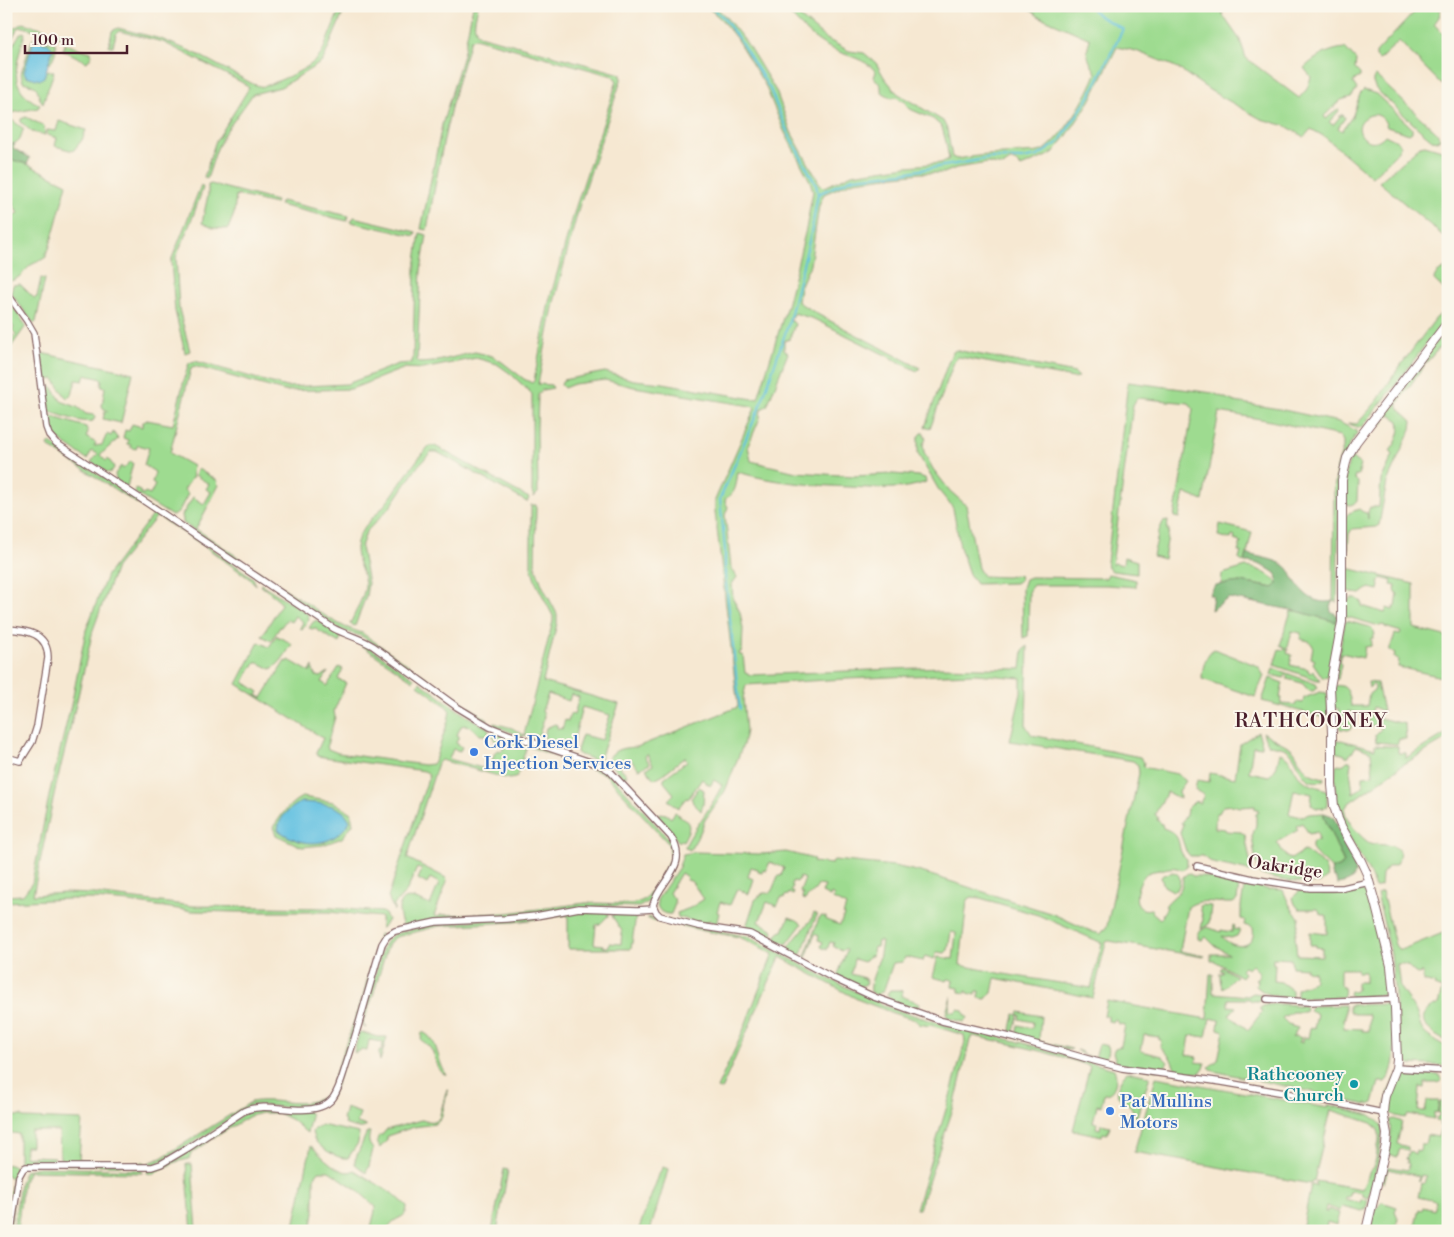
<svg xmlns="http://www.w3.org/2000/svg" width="1454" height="1237" viewBox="0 0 1454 1237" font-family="'Libre Bodoni',serif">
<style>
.green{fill:#9edb90;stroke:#747d5e;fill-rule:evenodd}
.forest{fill:#7ebb7a;stroke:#646d52}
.water{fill:#63c1e1;stroke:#567086}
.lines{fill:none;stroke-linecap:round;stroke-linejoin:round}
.stream{stroke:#63c1e1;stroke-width:2}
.street-casing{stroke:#866565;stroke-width:8}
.secondary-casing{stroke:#866565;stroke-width:10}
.street{stroke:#fff;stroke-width:5.5}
.secondary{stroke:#fff;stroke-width:8}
.shop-dot{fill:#3f7fe0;stroke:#fbf7ec;stroke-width:2}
.culture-dot{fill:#0f9aa8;stroke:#fbf7ec;stroke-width:2}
.labels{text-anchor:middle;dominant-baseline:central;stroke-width:4;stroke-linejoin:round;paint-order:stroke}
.shop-label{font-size:18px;fill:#366cbe;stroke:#fbf7ec;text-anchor:start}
.street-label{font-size:18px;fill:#4a1f2b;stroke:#fbf7ec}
.culture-label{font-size:18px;fill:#0d838f;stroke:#fbf7ec;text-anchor:end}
.quarter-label{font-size:20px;letter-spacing:1px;fill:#4a1f2b;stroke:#fbf7ec}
</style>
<rect width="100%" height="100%" fill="#fbf7ec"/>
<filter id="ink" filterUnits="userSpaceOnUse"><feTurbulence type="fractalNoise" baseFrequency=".02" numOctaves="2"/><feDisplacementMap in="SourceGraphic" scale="10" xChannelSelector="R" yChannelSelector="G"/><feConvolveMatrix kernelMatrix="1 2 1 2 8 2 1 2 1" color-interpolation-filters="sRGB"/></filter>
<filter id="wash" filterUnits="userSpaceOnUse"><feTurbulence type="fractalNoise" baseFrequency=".0096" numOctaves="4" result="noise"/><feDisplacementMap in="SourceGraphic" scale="20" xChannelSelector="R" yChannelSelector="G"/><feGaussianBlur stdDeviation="1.12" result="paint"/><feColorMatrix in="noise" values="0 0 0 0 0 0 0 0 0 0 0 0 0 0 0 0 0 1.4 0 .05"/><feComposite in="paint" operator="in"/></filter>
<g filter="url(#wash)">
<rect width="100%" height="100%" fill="#f6e8d2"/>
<g class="green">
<path d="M341,6H346L325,56L322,62L281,87L253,94L224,134L216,151L207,179L204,177L215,143L249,88L243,83L163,42L119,31L116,34L113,46H109L112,31L118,28L161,39L197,54L253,84L263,87C280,80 312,69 322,53Z"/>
<path d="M473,6H478C476,17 471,26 479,35L621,74V80L579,207L554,302L538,384L551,385L553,388L542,390L538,395L537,429L538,493L534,497L532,492V394L511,374L497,364L476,358L423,369L405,368L351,389L284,391L194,366L191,368L170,453L193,466L192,473L193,476L184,490L188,494L178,513L172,516L135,493V488L140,491L141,494L145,493L150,495L155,485L152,483L155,472L144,465L149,448L138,445L136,449L130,447L131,445L127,444L128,440L123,438L125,430L129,431L132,424L142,427V423L147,420L173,425L186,372L189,363L195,361L286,387L347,384L398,364L411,363L413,359L415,268L420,233L427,235L421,270L417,360L419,363L434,362L475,352L492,356L502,362L524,379L532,383L534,381L549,302L576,206L617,81L613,76L475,38L471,39C449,100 439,166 427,230L421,229L442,125L463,55Z"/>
<path d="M706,6H715L725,16L746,42L776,91L791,132L821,186L825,187L852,174L907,166L941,163L949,159L946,142L942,127L933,119L912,110L907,107L906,103L896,97L892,98L883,93L881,90V86L874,77L876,72C866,58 845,56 830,48C812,39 796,22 783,6H787L825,38L849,51L864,53L876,63L884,77L897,93L943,121L947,129L952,157L957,159C979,155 1001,154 1023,153C1028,152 1033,153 1038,152C1058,149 1090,92 1096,73C1088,59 1085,55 1090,39L1038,16L1026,6H1220L1224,17L1240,40L1246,58L1299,98L1307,89L1311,77L1304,68C1315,57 1330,49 1345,48L1356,60L1355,69L1360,74V77L1355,80L1353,83L1357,89L1351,97L1341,100L1324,116L1326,119L1338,109L1339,111L1329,122L1333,125L1341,115H1343L1345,118L1338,128L1342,131L1353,115L1360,94L1364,90L1376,94L1412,128V132L1409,134L1387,127C1385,121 1383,117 1377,115C1373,114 1369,115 1365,118C1349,129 1370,153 1385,135L1397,141L1401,145L1395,155L1372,177L1325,137L1311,129L1304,137L1286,126L1261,119L1211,91L1176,67L1136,51L1117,47L1090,101L1066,137L1053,153L1040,159L1021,167L1015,161H1010L1003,166L988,163L956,168L944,173H920L854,181L824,194L819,206L810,265L800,287L798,302L819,315L920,368L917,371L814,319L794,313L790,319L795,324L790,339L784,341V350L788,353L767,406L761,409L760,418L748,446L751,461L796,472L854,476L893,474L918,476L925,478L926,482C905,491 872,488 849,487C812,485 774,483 738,472C736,483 737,493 726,498L725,502L728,507L725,515L731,567L737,577L732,584L733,599L740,612L743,629L742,651L739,653L740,655H743L745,673L751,675L942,667L1021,669L1023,650L1028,646L1026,726L1032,735L1140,757L1144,762L1143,767L1177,774L1186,781L1179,791L1180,799L1167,792L1155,814L1158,818L1157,820L1162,824L1163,828C1187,836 1173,849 1187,859V866L1182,870C1174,866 1168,868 1160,870C1155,871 1149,871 1145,875C1135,885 1130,914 1151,909L1153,911L1152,912L1160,919L1163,916L1162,915L1167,907L1165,906C1174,894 1183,894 1183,877L1188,873L1193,876H1202L1235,883L1239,886L1237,900L1233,903C1217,904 1201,897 1188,907L1180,951L1205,956L1203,957L1109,941L1106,942L1093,998L995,978L992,993L988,996L986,999L979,998L980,991H977L976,995L968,993V992L966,991V993L959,992V988L952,987L953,980L948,979L947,981L933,977L938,957L953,959L956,933L951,932L948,950L945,953L937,952L934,959L925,956L923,961L905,957L903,962L893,963L883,992H881L876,995L871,992C869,982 876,971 878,961L879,960L882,942L878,941L877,947H874L872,956H869L864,962L854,959L851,974L864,978L867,982L866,984L859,987L837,977L847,950L844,949L842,951L833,946L834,943L830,942L827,950L821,947L823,942L818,940L819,936L815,934L805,960L804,959L819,918L822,916L826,917V920L840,925L844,915H843L846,906L833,899L834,896L831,894L830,897L822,893L825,886L818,885C815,892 809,894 805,900L802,899L803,894L800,892L805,879L800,877L797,882L793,881L791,885L793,886L791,891L794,893L793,895L789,893L787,896L786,895L784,898H781L777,906L767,902L759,922L772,929L773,932L772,935L767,939C761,935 749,931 746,927L755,900L763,893H771L778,876H781L784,868L770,862L766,871L763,870L762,873L758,872V869L751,867L748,877L754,879L749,894L737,889L730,905L720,902L717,912L719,913L716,925H713V922L709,920L707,923L703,924L678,917L677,913L690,908L704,899L691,881L686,880L687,877L681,873L669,893L674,898L675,904L671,914C662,915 656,909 657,900L679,867L683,854L695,852L761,854L786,852L814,859L813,862L832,864L834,860L894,866L921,872L1053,914L1093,932L1101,934L1107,926L1139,773L1138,765L1133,761L1010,741L1021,693V678L976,674L909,676L827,680L746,685L743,698L746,731L743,745L725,791L705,820L700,833L690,850L686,848L685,846C696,825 712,807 722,785L714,780L710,786L702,779L688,799L686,798L678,808L668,800L674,794L664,782V778L687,761L685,757L662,775L654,779L646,769L653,765L647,754L645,756L650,764L639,769L630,759L620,767L627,775L623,778L610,762H607C613,748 623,748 637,747L738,707L715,512V500L755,408L751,406L634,387L605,380L574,384L564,388L561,385L563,380L605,372L634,380L663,383L753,399L758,398L788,302L806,229L813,191L810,181L784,131L765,85L736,38L721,19ZM972,897L980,898L1038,915L1102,943L1091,988L1004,974L960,965L967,900Z"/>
<polygon points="1420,6 1445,6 1441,8 1439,17 1434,24 1443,34 1448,35 1448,46 1445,46 1443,61 1446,75 1448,76 1448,91 1399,41 1379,60 1376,57 1376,53"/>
<path d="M23,23L61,33L60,37L23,27L18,28C14,33 13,40 8,44L6,43V30L14,28Z"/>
<path d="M23,32L25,33C17,63 5,88 40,105L38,108L6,114V94L12,93L6,78L7,51C16,45 16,36 23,32Z"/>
<path d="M35,37L55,43C58,50 53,58 50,64L48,63C53,47 55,46 37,40L44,77L46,70L54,72L43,103C33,91 45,88 23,82L21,74L32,40Z"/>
<polygon points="65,44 91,52 91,57 87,62 63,50"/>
<polygon points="1376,76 1437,133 1440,139 1437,141 1432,140 1421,131 1376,89 1373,83 1373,79"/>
<polygon points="26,117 44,126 45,135 32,132 21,122 21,119"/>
<path d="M9,118L24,129C22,131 22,134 21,136C19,143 13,144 6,145V119Z"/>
<polygon points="59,121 86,130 82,140 73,151 55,146 57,138 47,135 47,130 56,131"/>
<polygon points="1425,145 1448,152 1448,240 1379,182 1420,146"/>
<path d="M6,158L27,164L67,184L49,249L46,253V257C41,261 36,262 31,265C23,272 18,282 6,281V219L18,213L6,192Z"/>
<polygon points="211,184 276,201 275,204 236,195 234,214 228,229 213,228 202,223 208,195 208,185"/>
<polygon points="201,185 203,188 192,219 176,257 179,309 190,351 185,353 175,311 171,261"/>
<polygon points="281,201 349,216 347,221 279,205"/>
<polygon points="354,217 416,232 415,236 351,222"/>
<path d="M1448,267V293L1434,280C1434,273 1442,270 1448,267Z"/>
<polygon points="41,278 45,279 36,322 34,324 11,293 13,285 20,284 34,298 37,297"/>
<polygon points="6,296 26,326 6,354 7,341 6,339 10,333 13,335 9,341 11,342 16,334 12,330 14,327 6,321"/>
<polygon points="1448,309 1448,318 1428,341 1395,386 1362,427 1357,427 1349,424 1349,423 1357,424 1378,400 1395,373 1436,318"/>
<path d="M1448,326V333L1443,338L1441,346L1425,364L1398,403V408L1412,421L1411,429L1387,482L1379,525L1376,527L1352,529L1349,534L1347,568L1414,584V628L1448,637L1442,677L1398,667L1399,660L1394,658L1395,653L1389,651L1395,634L1400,635L1401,632L1385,627L1384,625L1379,626L1344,616V602L1352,598H1356L1362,602V606L1385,613L1387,608L1393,610L1394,607H1396L1398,594L1396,593V591L1395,590L1396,586L1391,585L1392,581L1381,578L1379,584L1380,585L1379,590L1369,588L1361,594L1352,593L1344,589L1345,517L1349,513L1359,509L1363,512L1367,513L1368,519V512L1370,507H1379L1381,480L1393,455L1390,451C1397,442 1402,432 1399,421L1390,415L1385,419L1383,425L1378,422L1377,419Z"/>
<polygon points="956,350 1075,373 1079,377 1073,378 959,357 955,359 930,429 925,427 949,360 953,352"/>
<polygon points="41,353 133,373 121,423 103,419 105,411 107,412 108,411 104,409 102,406 105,387 101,386 102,379 85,375 83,381 76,380 72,395 67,398 65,396 54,379 48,380 44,377"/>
<polygon points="1128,382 1213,393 1235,402 1279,409 1339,422 1356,431 1357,433 1349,446 1345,457 1339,494 1337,602 1333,601 1334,490 1337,467 1343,448 1343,441 1340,436 1266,420 1219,412 1203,501 1184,493 1179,518 1174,517 1193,409 1189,403 1137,398 1133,405 1112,566 1114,563 1123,565 1124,557 1137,561 1137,574 1112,571 1108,568 1107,562"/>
<path d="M50,386L53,388L61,401L77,407L86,414L94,415L95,417L93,421C82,424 62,415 50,412L47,390Z"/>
<polygon points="50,416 86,427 88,433 86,437 96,443 94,446 102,445 107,434 111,436 113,432 118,439 100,455 106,461 108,459 113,465 114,468 111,472 108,473 91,462 98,454 92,451 87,459 61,441 55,436"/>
<polygon points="921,433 924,433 926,439 923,444 924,452 933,469 950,491 966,505 978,568 983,576 1006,577 1019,575 1020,580 1016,583 976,584 969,574 960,547 953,508 940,492 918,454 918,437"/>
<polygon points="50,443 204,543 253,578 256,585 250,579 203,545 157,516 116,567 93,630 78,696 55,790 33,895 65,893 95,894 193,906 331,908 382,912 385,914 388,920 382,928 381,928 381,917 329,912 236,912 192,911 130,902 94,899 68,899 6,902 6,896 23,895 32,883 50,791 72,701 86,630 107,575 153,514 49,447 48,445"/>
<path d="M429,446H435L529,498L527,502L437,452H431L418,466L391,506L366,532L361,547L368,583L366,596L355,626L350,624C354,615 364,596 365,587C366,572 352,558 357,542C361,526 377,515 387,502C401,484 413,463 429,446Z"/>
<path d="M1355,451L1352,458L1361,465L1358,475L1355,476L1354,478L1358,482L1357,500C1353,506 1349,506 1344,503C1343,486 1345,465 1355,451Z"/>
<polygon points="131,461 133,463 127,487 116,480 115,474 121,466 123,469"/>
<polygon points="198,469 218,481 217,483 219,485 196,529 330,619 345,627 362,633 488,720 486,722 382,649 361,636 341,630 183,523 183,520 182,515 193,497 204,504 211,492 206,489 209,484 195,475"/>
<polygon points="531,505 536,505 535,565 542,585 557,614 557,623 543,682 619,704 599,762 578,754 577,750 582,735 602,740 610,715 582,707 572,748 569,751 547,743 546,739 544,737 546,728 555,724 557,725 557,728 562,729 565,720 568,721 570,714 574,715 579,697 571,694 569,701 548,694 542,711 544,715 543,722 539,735 537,735 533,738 524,735 523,737 493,725 494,723 512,728 524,735 553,621 553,616 536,583 531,566"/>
<polygon points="1168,521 1167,530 1169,530 1164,559 1153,556 1159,531 1163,522"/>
<polygon points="1220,524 1252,532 1245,562 1241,561 1239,559 1241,552 1238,552 1241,542 1234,540 1235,537 1232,536 1231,539 1218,536"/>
<path d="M1246,567C1258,568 1269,574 1278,583L1275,588L1241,582L1221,585L1222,574Z"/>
<polygon points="1108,574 1136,580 1136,587 1107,585 1033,585 1029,590 1028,636 1023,638 1022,588 1025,579 1030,577 1106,578"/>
<polygon points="261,584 308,614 309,619 302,629 300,628 303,622 295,616 291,622 287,619 281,627 280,627 271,641 262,636 281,604 278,599 260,585"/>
<polygon points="1291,611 1297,611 1336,622 1337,615 1339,615 1339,625 1328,677 1323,678 1313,663 1315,660 1311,658 1313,646 1309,641 1300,639 1301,633 1292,631 1288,647 1285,649 1284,647 1280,645"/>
<polygon points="317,620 341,637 339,643 314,628 312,629 309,628 313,622"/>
<polygon points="1347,621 1370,627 1373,630 1375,634 1373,638 1370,639 1372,641 1371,646 1365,647 1363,658 1341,653 1339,662 1341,664 1338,679 1337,680 1335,676 1345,622"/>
<path d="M277,635L279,638L280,637L292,644C286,653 281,664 271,669L259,663H256L251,668L244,682L259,692L257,695L262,698L285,661L288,662L289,660L310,672L313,666V671L316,676L321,677L328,672L322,682L327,686L339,667L343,669L338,679L346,683L334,711L335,717L327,745L328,749L338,753L424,765L432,764L435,760L448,721L450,711L446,706L418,685L420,682L465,715L488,728L489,732L488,735H480C473,730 471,723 461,726L457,735L459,736L456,743L462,747L460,751L453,749L449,759L489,770L495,752L498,750L502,751L504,747C498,744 493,741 493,734L496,732L604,770L609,773L669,839L672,847L674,857L670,870L650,901L639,907L606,906L506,917L438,920L403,926C398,914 394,894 415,899C420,900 425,903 430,905L439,883L430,878L427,884L418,879L422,870L417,868L406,892L394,905V911L388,897L429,776L428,773L424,771L317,756L316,753L323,738L237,684L259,642L269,647ZM527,746L605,774L666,841L670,848V859L657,882L645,899L639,902L631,904L586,903L507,913L440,915L439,917L434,916L447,881L446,878L407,858L438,763L441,760L509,779L515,778L517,776Z"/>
<polygon points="362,642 414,678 413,681 361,645"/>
<path d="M1214,649L1258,666L1264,676L1255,697L1202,679C1202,670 1205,654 1214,649Z"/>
<polygon points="1279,649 1283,650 1288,649 1287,653 1292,655 1290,665 1308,669 1308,671 1311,673 1313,671 1320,680 1317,680 1274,665"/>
<polygon points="1273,668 1316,684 1318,688 1313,691 1309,691 1302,683 1287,679 1287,676 1285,675 1284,678 1271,675"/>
<polygon points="1270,678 1283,683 1282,686 1280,698 1282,698 1281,704 1295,705 1296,702 1303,703 1304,698 1320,692 1327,693 1329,719 1262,701"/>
<path d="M1368,682L1377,683L1383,711L1373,707L1371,716L1405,724L1406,739H1399L1398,743L1397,744L1376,742L1375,735L1381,729L1380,726L1378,725L1369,726L1368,716L1348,711L1349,714L1353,717L1351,728L1348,730L1340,729L1339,709L1334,708V686C1348,683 1350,695 1351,706H1367L1369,694L1374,690L1375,687L1373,684L1369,688Z"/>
<path d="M1258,732L1262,744V747L1253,746L1249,772L1269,776C1278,769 1277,762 1280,753C1293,758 1292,769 1301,778C1308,785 1318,787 1327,790V806C1322,810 1315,809 1311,804L1312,794L1294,790L1289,814L1302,817L1309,814L1324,813V817L1344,864L1338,867L1331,869C1326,859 1307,854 1313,841L1319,840L1317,832L1309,834L1302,823L1296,826L1298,830L1277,842L1286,857L1291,859L1304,851L1306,852L1324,865L1328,877L1320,883C1306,884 1272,880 1260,874L1255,856L1252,837L1256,825V814L1258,813V809H1255V806L1240,807L1232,805L1223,806L1219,813H1216V818L1215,819V828L1225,829L1226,831L1241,832L1245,835L1251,865V871H1249L1213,863L1202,856H1190L1186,851L1180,833L1183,824L1181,823L1186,815L1187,809L1195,801L1200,803L1204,795L1195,790L1197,780L1209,782L1210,773L1235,778L1240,744Z"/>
<path d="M1263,732C1272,739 1282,742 1291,748C1294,750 1296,754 1298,758C1306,772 1307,774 1324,778L1323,781C1299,786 1301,762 1289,751C1284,747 1276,746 1269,745L1264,736Z"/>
<path d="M1448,732V738L1401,766L1349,803C1348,804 1345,808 1345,809C1343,818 1363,840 1370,843C1381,847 1408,840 1397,864L1388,867L1382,874L1381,886L1375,888L1369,872L1344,827L1338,811L1335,785L1336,766L1344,764L1347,761H1350L1351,763L1350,769L1353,793L1363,787V776L1373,775L1371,752L1356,746L1352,753L1347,757L1345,755L1336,752V741L1341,740L1375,749V745L1385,746H1398V753H1406V758Z"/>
<polygon points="699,787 704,790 703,805 701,811 692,802 693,801 691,799"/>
<path d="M302,797L334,802L351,813L353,824L342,838L323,845L302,847L276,835L273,827C282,815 288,804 302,797ZM279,823L326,842C305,843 296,843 278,830Z"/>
<path d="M675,812C690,823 693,824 683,841L681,840L679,842L657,816L661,813L666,814L671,818Z"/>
<path d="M1173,872C1182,874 1181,883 1177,890L1173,891L1164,886L1161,877L1163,875Z"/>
<path d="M1250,884L1270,890V889L1283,890C1288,901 1290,909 1299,917L1298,925L1295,936L1297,955L1322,956V948L1316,947V945H1310V932L1327,934V917L1326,915H1322L1318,909H1299L1295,904L1293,898L1299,891C1315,893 1332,895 1349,893C1353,892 1356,889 1360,890C1364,891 1368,895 1370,896L1385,960H1384C1387,971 1393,987 1383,995L1351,997L1349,994L1350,991L1357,990V982H1365V972H1357V969H1340V984L1343,986C1345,989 1345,993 1343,997L1297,998V989C1301,985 1310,987 1312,981H1314V972L1306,971V968L1292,967L1291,959L1273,958V964H1275L1274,981L1281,982L1292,990V998C1279,997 1266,996 1256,986L1257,980L1255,979L1259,977V972L1252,965L1248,969L1244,967L1241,970L1244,973L1241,977L1215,961H1211V954H1229L1214,945L1206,937L1202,940L1198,939V932L1202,930L1207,927L1221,932V930L1232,932L1233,925L1235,926L1234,929L1240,930L1237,936L1231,938L1222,936C1231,950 1257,950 1253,928L1244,925L1245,920L1241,919V906L1244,888L1248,887Z"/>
<path d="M1382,892L1395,945L1398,949H1403L1448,931V1042C1442,1039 1435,1036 1431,1031C1418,1021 1423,1009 1438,1005L1442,989L1434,986L1435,984L1423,981V972H1421L1420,975C1409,972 1411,962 1397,964L1400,988L1409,1001L1408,1002C1420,1011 1417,1022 1423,1031C1429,1039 1440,1042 1448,1048V1066L1411,1064L1401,1059L1391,954L1377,894Z"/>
<polygon points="1202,905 1211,906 1209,924 1201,929 1203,919 1200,906"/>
<polygon points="587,910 605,910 608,913 608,916 600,924 596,925 594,944 603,945 603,947 608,947 609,943 621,944 622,931 612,916 613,914 618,913 636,916 631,949 568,949 568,915 514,922 439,926 396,937 391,941 387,948 372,999 363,1023 366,1028 362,1025 362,1021 383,947 387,940 394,934 430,925"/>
<polygon points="814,913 817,915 801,954 797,956 790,952 789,946 811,920"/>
<path d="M648,917L658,920L661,919L749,937L827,978L888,1007L945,1025L1016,1041L1114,1069C1118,1078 1116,1094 1104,1094L1101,1106L1097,1105L1093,1122L1097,1123L1096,1128L1100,1129L1101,1124L1110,1126L1107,1134L1103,1133L1102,1136L1073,1130L1090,1066C1052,1053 1013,1044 973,1036L970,1040L955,1103L919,1209H916L953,1086L965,1042L964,1035L930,1025L929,1026L919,1024L916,1020L893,1013L859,1000L780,957L721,1090L717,1088L741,1036L773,954L752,943L739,937L704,931L662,921H653L647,918Z"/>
<path d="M789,917L797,920L802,924L787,944L780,941L778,945L775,943C775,937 777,932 783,931Z"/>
<path d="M379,934L382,935L365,997L334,1091C332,1095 330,1098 327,1101C310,1114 273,1104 252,1105L244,1109L206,1135L156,1164L148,1165V1163L161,1158L251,1102C278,1097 303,1111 328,1094L363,996Z"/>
<path d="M1222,967L1236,976L1223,989C1220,984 1220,978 1220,973H1223V971L1220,970Z"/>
<path d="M1210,974H1213V993L1248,996L1253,993L1261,994L1260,1001H1252L1249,999H1228V1006L1236,1007L1229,1015L1248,1030L1262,1012L1260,1010V1008C1268,1001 1293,1005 1305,1006L1306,1009L1305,1012H1292L1282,1018L1288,1024L1292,1025L1291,1026L1298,1028L1292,1038L1295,1036L1302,1038L1299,1042H1303L1304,1037L1308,1038L1310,1028L1314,1029L1317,1014L1314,1012L1309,1011L1311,1006L1345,1005V1018H1343L1344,1028L1362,1029V1031H1369V1016L1368,1014H1354L1349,1011V1005L1388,1004L1392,1011C1393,1031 1400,1067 1385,1082H1379L1373,1103L1368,1105V1104L1366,1103V1105L1304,1090L1213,1071L1209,1067L1218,1060L1224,1031L1218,1029L1219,1020L1210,1018L1206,1037L1190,1035L1187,1055L1197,1057L1196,1062L1205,1063V1066L1200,1073L1176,1071L1170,1057L1160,1046L1161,1040H1159V1037L1144,1035L1141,1051L1162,1056L1168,1062L1163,1070L1133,1067L1116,1062L1113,1052L1115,1048L1121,1046L1125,1025L1119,1024L1117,1020H1114L1113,1022L1108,1021V1016H1104L1107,1001L1207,1019Z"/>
<polygon points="890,990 899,990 903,991 901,996 920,1003 917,1010 892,1001 887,994"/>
<polygon points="951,996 949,1011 955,1012 958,1009 962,1010 968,1018 964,1022 948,1018 946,1013"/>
<polygon points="1019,1012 1041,1016 1039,1041 1072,1049 1069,1050 1016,1037 1018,1025 1032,1028 1033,1022 1019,1019 1020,1015 1018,1015 1013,1035 1010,1035 1014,1014 1018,1015"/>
<polygon points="361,1032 377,1037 387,1037 380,1061 379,1056 379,1051 382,1051 383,1042 369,1040 367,1051 361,1050 355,1053 354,1052 359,1033"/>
<path d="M422,1032C440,1039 436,1062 447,1075C434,1071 438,1057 430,1048C428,1045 424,1042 421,1040Z"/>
<path d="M1099,1044L1108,1046C1114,1065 1083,1059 1077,1050L1082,1052V1054L1095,1058Z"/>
<path d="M1127,1072L1150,1076L1136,1119C1134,1112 1132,1107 1126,1102C1123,1101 1121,1100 1119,1097C1114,1090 1122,1076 1127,1072Z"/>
<path d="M1402,1072L1440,1075L1442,1080L1441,1081L1437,1083H1425V1088L1420,1087L1418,1111H1425L1427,1101H1439L1437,1113L1434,1112V1119L1408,1114L1405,1118L1396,1116L1388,1112C1384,1101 1391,1078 1402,1072Z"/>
<polygon points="1448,1074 1448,1231 1370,1231 1375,1207 1377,1208 1382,1202 1397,1207 1395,1211 1398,1218 1396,1225 1414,1230 1419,1209 1422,1210 1423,1207 1434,1210 1436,1201 1418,1197 1421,1183 1424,1184 1426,1176 1421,1175 1420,1181 1418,1181 1419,1176 1388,1169 1384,1183 1381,1181 1384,1166 1408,1170 1409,1164 1407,1163 1408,1160 1406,1159 1410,1151 1415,1154 1416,1150 1420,1151 1421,1145 1425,1145 1427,1135 1438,1137 1441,1127 1439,1125 1440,1122 1436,1121 1437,1117 1439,1116 1440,1113 1438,1113 1440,1101 1444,1101"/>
<path d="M1156,1077L1328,1108L1329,1105L1370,1115C1375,1119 1381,1122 1383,1129L1378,1162L1368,1198L1362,1196V1193L1351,1191L1349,1197H1345V1199L1360,1203L1361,1199L1368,1200L1366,1209L1362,1211L1342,1206L1340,1211L1326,1206L1325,1212H1327L1328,1209L1340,1213L1337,1225L1327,1222L1326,1229L1324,1231H1302L1311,1185L1316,1186V1181L1362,1189L1370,1171L1374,1167L1376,1158L1379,1140V1133L1377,1128L1371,1123L1331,1110L1314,1181H1312L1311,1184L1134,1152Z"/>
<polygon points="447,1089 448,1089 441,1119 435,1124 414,1127 387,1136 387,1140 380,1148 377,1142 378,1137 383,1134 386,1130 421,1120 435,1122 439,1118"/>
<path d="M346,1108L360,1113L357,1123L367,1126C361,1131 351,1126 344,1124L345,1121L343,1120Z"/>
<polygon points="253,1110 306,1111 310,1113 311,1116 307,1133 292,1120 278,1113 261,1113 250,1116 215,1137 191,1154 189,1159 176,1162 153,1174 147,1173 148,1171 154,1169 168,1163 245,1113"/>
<polygon points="6,1116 22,1116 23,1118 82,1120 79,1159 106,1162 144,1163 145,1166 64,1164 60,1158 59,1131 31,1131 31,1146 25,1146 25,1156 31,1157 31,1160 33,1160 33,1156 55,1157 52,1163 19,1164 19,1134 6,1132"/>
<polygon points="1395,1119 1402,1122 1397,1144 1408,1147 1408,1151 1400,1149 1397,1157 1389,1154 1391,1138 1390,1120"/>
<path d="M321,1125L359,1133L358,1143L348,1158C340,1160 319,1148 315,1140C313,1137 313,1135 312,1132L314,1129Z"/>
<path d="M367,1132H370C368,1140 368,1143 373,1149L369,1166L366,1173L355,1164V1160Z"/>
<path d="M311,1146C320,1154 342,1179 354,1170L395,1195L407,1206C407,1217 401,1216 394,1221C391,1223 388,1228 385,1231H370L376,1207L356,1189L329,1171H319L314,1178V1213L311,1231H293Z"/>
<polygon points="6,1164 16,1167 10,1231 6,1231 6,1226 12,1178 6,1175"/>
<polygon points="186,1164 192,1164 197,1231 192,1231"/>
<polygon points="39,1167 142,1170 142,1173 29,1171 23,1182 17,1231 13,1231 20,1182 25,1170"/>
<polygon points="663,1167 668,1169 665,1181 650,1231 638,1231 660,1172"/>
<polygon points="504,1169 508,1170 497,1231 492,1231"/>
</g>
<g class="forest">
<polygon points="15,144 13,148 30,158 27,164 6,158 6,145"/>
<path d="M1247,554C1259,557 1274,559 1284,565C1292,571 1290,574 1295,581C1304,595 1315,605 1333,601L1330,606L1331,611L1337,615L1336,622L1297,611L1229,598L1211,610L1213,595H1209L1215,585L1241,582L1274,588L1278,583L1276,574C1267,567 1257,562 1245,562Z"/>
<path d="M1324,813L1332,816L1335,820C1339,830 1344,840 1348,849C1356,866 1363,881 1337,884L1336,879L1333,877L1331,869L1338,867L1344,863L1324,817Z"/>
</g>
<g class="water">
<polygon points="37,40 48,44 53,49 44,77 40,80 26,76 24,72 33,43"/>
<path d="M301,802C314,803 331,803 342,811C345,813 348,817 350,821C333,849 302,848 278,830C279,816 290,809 301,802Z"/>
</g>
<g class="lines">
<g class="stream">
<polyline points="710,6 723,17 741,42 770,89 787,131 816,185 818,194 811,233 788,325 761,404 720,499 725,550 725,574 740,709"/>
<polyline points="818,194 853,178 902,173 991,158 1022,159 1038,156 1059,142 1089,97 1123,29 1099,16 1089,6"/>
</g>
</g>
</g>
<g filter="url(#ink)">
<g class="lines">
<defs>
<g id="street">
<path d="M6,292L27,321L34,333L46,427L49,435L56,443L147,503L333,628C346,635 360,638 373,646L457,707L490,727L508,734L602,766L609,770L671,837C690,867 660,879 653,905L656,912L660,916L698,926L750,934L833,978L874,997L942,1021L1014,1038L1095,1061L1122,1068L1222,1082L1302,1096L1383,1113"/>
<path d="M6,629C27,630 48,633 48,658L37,726L32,742L20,761L6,757"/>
<polyline points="1197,866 1253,879 1310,888 1343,888 1369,882"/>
<polyline points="1267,999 1308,1002 1394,999"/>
<polyline points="1396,1068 1448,1071"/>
<path d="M11,1231L19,1176L23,1169L26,1167H152L161,1164L188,1148L244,1111C268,1101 296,1115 320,1107C326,1105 329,1103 333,1098C340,1088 343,1074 347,1062C360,1023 370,983 382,944L387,936L395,931L436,922L506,919L536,916L579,908L638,910L653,909"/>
</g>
<polyline id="secondary" points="1366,1231 1386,1145 1387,1134 1383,1113 1384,1102 1385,1096 1396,1068 1397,1060 1395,1008 1391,966 1376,906 1367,874 1361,861 1342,828 1338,819 1334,806 1332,785 1332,733 1330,687 1342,622 1342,480 1347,458 1356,442 1448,322"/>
</defs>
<use href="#street" class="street-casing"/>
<use href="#secondary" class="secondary-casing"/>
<use href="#street" class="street"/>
<use href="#secondary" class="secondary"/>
</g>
</g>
<g class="shop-dot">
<circle cx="474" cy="752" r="5"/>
<circle cx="1110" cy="1111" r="5"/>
</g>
<circle class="culture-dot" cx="1354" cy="1084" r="5"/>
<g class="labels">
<g class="shop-label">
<text x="484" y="742">Cork Diesel<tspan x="484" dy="21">Injection Services</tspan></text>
<text x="1120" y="1101">Pat Mullins<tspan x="1120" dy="21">Motors</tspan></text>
</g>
<g class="street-label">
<text transform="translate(1285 867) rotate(8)">Oakridge</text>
</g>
<g class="culture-label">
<text x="1344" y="1074">Rathcooney<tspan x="1344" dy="21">Church</tspan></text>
</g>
<g class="quarter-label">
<text x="1311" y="721">RATHCOONEY</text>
</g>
</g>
<rect width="1454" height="1237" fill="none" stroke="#fbf7ec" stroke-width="25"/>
<path d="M25 45v8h102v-8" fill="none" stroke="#4a1f2b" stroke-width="2.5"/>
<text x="32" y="45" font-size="15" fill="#4a1f2b" stroke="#fbf7ec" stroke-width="4" paint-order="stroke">100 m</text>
</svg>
